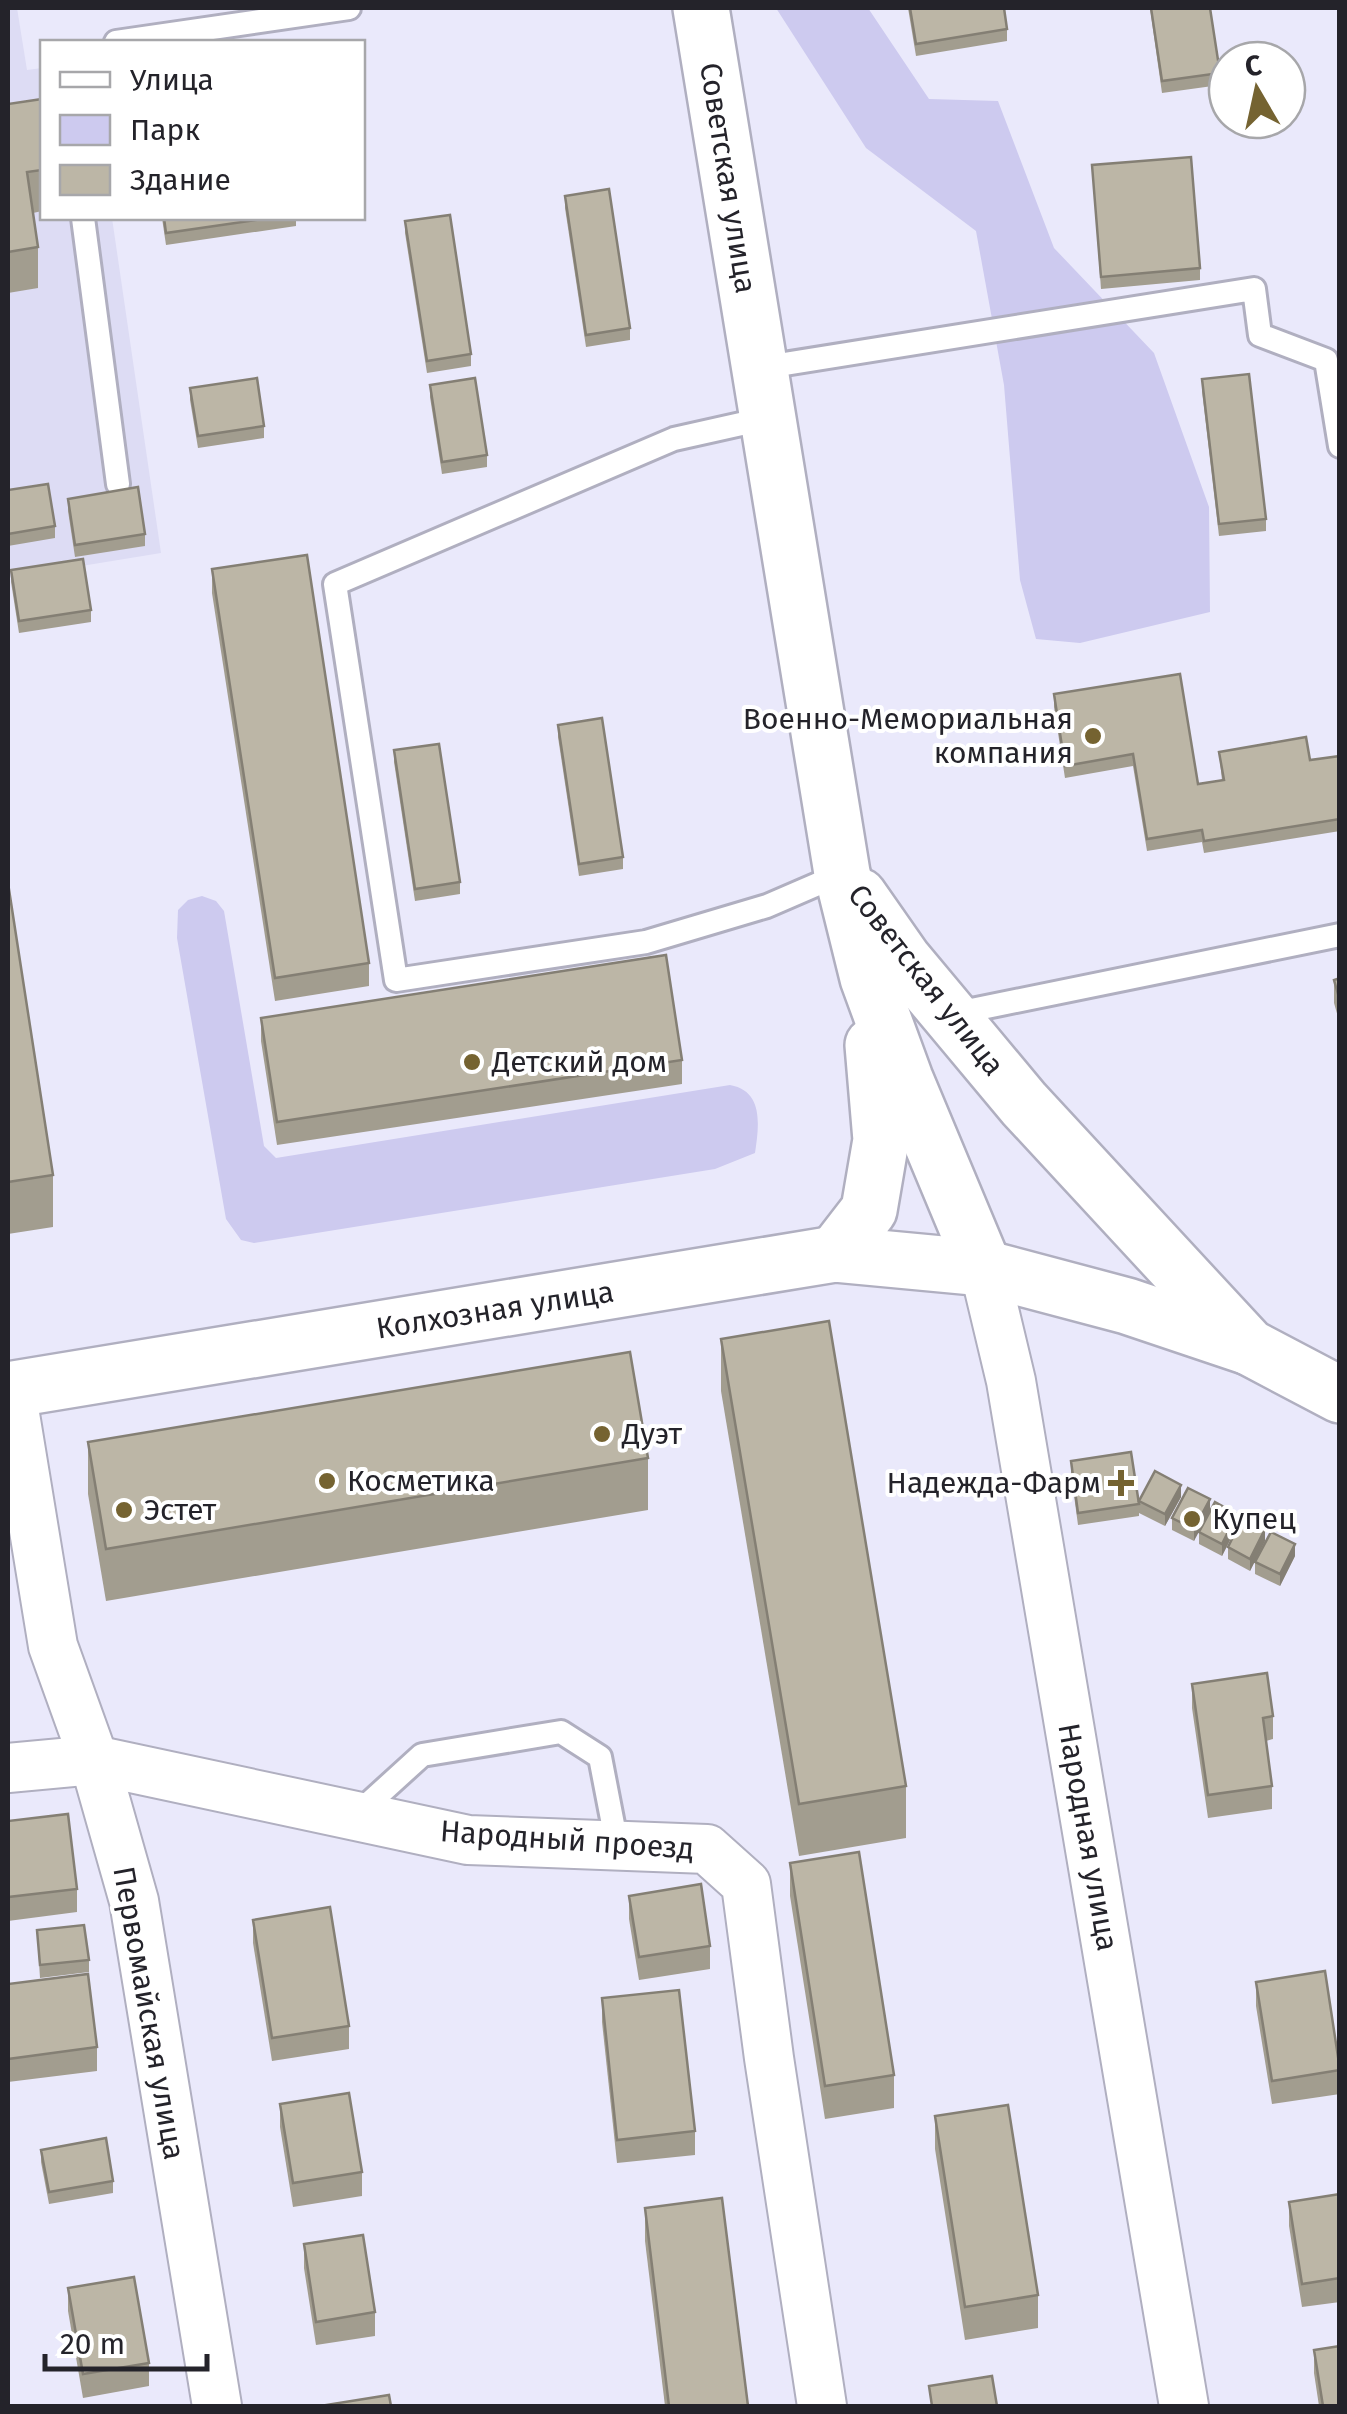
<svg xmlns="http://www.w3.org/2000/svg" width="1347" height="2414" viewBox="0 0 1347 2414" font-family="'Fira Sans',sans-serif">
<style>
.built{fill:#dddcf4}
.green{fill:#cdcaef}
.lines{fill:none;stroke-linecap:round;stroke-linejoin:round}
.lane-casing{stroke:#b0afc0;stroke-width:28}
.street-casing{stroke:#b0afc0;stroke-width:52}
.secondary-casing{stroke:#b0afc0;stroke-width:60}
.lane{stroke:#fff;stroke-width:22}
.street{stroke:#fff;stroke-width:48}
.secondary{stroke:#fff;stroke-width:55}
.wall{fill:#a29d8f}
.shaded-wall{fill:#847f74}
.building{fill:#bcb6a6;stroke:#847f74;stroke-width:2.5}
.poi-dot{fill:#756331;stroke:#fff;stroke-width:4}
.labels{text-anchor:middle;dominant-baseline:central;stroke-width:8;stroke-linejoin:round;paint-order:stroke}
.street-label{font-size:30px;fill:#24232a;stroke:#fff}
.poi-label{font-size:30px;fill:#24232a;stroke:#fff;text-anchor:start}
</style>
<rect width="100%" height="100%" fill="#eae9fb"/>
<polygon class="built" points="8,8 17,8 27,70 42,68 42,218 112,218 161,553 8,578"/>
<g class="green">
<polygon points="776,8 868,8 929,99 998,101 1054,248 1154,353 1209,507 1210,612 1080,643 1036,639 1020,580 1004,385 976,231 866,148"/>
<path d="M202,896L216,901L224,911L264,1146L276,1158L730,1085C764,1091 759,1126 755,1153L715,1169L254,1243L241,1240L226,1219L177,938L178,910L188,900Z"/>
</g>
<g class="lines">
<defs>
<g id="lane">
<polyline points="116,42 349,8"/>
<polyline points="83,218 118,484"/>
<polyline points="759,368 1254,289 1260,335 1326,360 1340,446"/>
<polyline points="768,418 674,439 335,584 396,980 646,942 767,906 841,874"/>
<polyline points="952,1014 1340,935"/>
<polyline points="356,1815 422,1755 561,1732 600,1757 617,1845"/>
</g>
<g id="street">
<polyline points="984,1268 1011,1381 1184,2406"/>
<polyline points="11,1390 53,1646 94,1760 134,1901 217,2406"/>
<polyline points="8,1768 94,1760 468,1840 707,1849 746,1884 769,2058 822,2406"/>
</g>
<g id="secondary">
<polyline points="701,8 842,873 868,978 905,1079 984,1268"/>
<polyline points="859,896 903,959 1024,1104 1249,1347 1340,1395"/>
<polyline points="835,1254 869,1210 881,1140 873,1045"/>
<polyline points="8,1390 835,1254 984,1268 1127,1306 1249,1347"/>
</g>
</defs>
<use href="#lane" class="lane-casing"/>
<use href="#street" class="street-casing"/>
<use href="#secondary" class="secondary-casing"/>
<use href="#lane" class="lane"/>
<use href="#street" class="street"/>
<use href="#secondary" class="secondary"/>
</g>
<g class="wall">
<polygon points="908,8 1004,8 1007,29 1007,41 916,56"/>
<polygon points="1150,8 1210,8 1220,73 1220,85 1162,93"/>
<polygon points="42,99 42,211 33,213 38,247 38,288 8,293 8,104"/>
<polygon points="1092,165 1200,268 1200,280 1101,289"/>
<polygon points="565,196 630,328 630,340 586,347 565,208"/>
<polygon points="162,218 296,218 296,226 166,245"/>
<polygon points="405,221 471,354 471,366 427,373 405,233"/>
<polygon points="1202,379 1266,519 1266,531 1219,536 1202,391"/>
<polygon points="430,385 487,455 487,467 442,474 430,397"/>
<polygon points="190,388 264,426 264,438 198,448 190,400"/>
<polygon points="8,490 55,526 55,538 8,546"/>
<polygon points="68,499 145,534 145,546 75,557 68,511"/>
<polygon points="212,569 369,963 369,986 275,1001 212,593"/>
<polygon points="11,570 91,610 91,622 19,633 11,582"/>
<polygon points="1054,694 1198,784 1222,780 1219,752 1310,760 1340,756 1340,831 1204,853 1202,842 1147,851 1133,766 1065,778 1054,707"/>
<polygon points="558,725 623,857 623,869 579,876 558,737"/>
<polygon points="394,750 460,882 460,894 415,901 394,762"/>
<polygon points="8,883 53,1175 53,1227 8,1234"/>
<polygon points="1340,978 1340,1024 1334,1003 1334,980"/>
<polygon points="261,1018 682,1060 682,1084 277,1145 261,1041"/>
<polygon points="721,1339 906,1786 906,1838 799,1856 721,1391"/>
<polygon points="88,1442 648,1458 648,1510 106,1601 88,1494"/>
<polygon points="1071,1461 1139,1501 1181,1497 1165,1526 1139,1513 1139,1516 1078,1525 1071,1473"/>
<polygon points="1210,1499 1194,1541 1172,1530 1172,1518"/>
<polygon points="1237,1526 1222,1556 1199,1544 1199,1532"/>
<polygon points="1265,1541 1250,1571 1228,1559 1228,1547"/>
<polygon points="1295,1556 1280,1586 1255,1574 1255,1562"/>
<polygon points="1192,1684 1273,1716 1273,1739 1266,1741 1272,1786 1272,1809 1208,1818 1192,1708"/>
<polygon points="8,1821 77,1889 77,1912 8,1921"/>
<polygon points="790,1863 894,2075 894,2108 825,2119 790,1896"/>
<polygon points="629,1896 710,1946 710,1969 639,1980 629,1919"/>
<polygon points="253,1920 349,2026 349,2049 272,2061 253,1943"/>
<polygon points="37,1930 89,1960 89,1972 40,1978"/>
<polygon points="1256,1982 1340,2064 1340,2094 1272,2104 1256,2006"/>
<polygon points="8,1984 97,2047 97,2071 8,2082"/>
<polygon points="602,1998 695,2131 695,2155 617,2163 602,2022"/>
<polygon points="280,2104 362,2172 362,2196 293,2207 280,2127"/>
<polygon points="935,2116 1038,2295 1038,2328 965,2340 935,2149"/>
<polygon points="41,2150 113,2181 113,2193 49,2204 41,2162"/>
<polygon points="1340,2194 1340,2302 1302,2307 1289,2226 1289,2202"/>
<polygon points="645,2208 748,2406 665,2406 645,2241"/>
<polygon points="304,2244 375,2312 375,2336 316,2345 304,2268"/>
<polygon points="68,2288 149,2363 149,2386 83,2398 68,2311"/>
<polygon points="1314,2350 1340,2406 1319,2406 1314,2373"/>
</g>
<g class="shaded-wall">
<polygon points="1181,1485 1181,1497 1165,1526 1165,1514"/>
<polygon points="1210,1499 1210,1511 1194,1541 1194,1529"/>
<polygon points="1237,1514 1237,1526 1222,1556 1222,1544"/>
<polygon points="1265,1529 1265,1541 1250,1571 1250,1559"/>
<polygon points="1295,1544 1295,1556 1280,1586 1280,1574"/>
</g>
<g class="building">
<polygon points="910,8 1004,8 1007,29 916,44"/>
<polygon points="1151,8 1210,8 1220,73 1162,81"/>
<polygon points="42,99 42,170 27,172 38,247 8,252 8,104"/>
<polygon points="1191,157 1200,268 1101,277 1092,165"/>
<polygon points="609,189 630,328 586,335 565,196"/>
<polygon points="450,215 471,354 427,361 405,221"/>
<polygon points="164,218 270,218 166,233"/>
<polygon points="1249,374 1266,519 1219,524 1202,379"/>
<polygon points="257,378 264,426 198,436 190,388"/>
<polygon points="475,378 487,455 442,462 430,385"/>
<polygon points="48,484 55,526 8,534 8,490"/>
<polygon points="138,487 145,534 75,545 68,499"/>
<polygon points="307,555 369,963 275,978 212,569"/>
<polygon points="83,559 91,610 19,621 11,570"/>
<polygon points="1180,674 1198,784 1224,780 1219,752 1306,737 1310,760 1340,756 1340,819 1204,841 1202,830 1147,839 1133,754 1065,766 1054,694"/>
<polygon points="602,718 623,857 579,864 558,725"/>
<polygon points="439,744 460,882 415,889 394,750"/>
<polygon points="8,883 53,1175 8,1182"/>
<polygon points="666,955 682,1060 277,1122 261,1018"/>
<polygon points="1340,978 1340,1001 1334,980"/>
<polygon points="829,1321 906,1786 799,1804 721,1339"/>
<polygon points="630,1352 648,1458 106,1549 88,1442"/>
<polygon points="1131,1452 1139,1504 1078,1513 1071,1461"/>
<polygon points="1155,1471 1181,1485 1165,1514 1139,1501"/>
<polygon points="1188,1488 1210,1499 1194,1529 1172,1518"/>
<polygon points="1215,1502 1237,1514 1222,1544 1199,1532"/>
<polygon points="1243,1517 1265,1529 1250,1559 1228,1547"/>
<polygon points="1271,1532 1295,1544 1280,1574 1255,1562"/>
<polygon points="1267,1673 1273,1716 1263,1718 1272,1786 1208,1795 1192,1684"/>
<polygon points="68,1814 77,1889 8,1897 8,1821"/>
<polygon points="859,1852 894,2075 825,2086 790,1863"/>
<polygon points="701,1884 710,1946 639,1957 629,1896"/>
<polygon points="330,1907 349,2026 272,2038 253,1920"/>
<polygon points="84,1925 89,1960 40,1965 37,1930"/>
<polygon points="1325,1971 1340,2070 1272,2081 1256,1982"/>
<polygon points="88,1974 97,2047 8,2059 8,1984"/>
<polygon points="679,1990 695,2131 617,2140 602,1998"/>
<polygon points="349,2093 362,2172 293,2183 280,2104"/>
<polygon points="1008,2105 1038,2295 965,2307 935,2116"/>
<polygon points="106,2138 113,2181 49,2192 41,2150"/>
<polygon points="1340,2194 1340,2278 1302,2284 1289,2202"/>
<polygon points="722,2198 748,2406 669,2406 645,2208"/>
<polygon points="363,2235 375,2312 316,2322 304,2244"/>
<polygon points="134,2277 149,2363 83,2374 68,2288"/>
<polygon points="1340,2346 1340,2406 1323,2406 1314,2350"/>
<polygon points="992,2376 997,2406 932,2406 929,2386"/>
<polygon points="389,2395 391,2406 326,2406 326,2405"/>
</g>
<g class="poi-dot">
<circle cx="1093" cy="736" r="10"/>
<circle cx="472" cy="1062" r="10"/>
<circle cx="602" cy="1434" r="10"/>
<circle cx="327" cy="1481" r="10"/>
<path d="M1116 1468h10v10h10v10h-10v10h-10v-10h-10v-10h10z"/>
<circle cx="124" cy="1510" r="10"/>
<circle cx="1192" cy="1519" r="10"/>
</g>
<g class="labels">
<g class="street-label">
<text transform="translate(728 178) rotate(81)">Советская улица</text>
<text transform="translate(926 980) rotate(52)">Советская улица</text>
<text transform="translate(495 1310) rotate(-9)">Колхозная улица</text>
<text transform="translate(1088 1837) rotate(80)">Народная улица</text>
<text transform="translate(567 1840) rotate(4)">Народный проезд</text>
<text transform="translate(149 2013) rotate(80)">Первомайская улица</text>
</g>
<g class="poi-label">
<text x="1073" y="719" text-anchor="end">Военно-Мемориальная<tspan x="1073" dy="34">компания</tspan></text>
<text x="492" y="1062">Детский дом</text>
<text x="622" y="1434">Дуэт</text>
<text x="347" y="1481">Косметика</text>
<text x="1101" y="1483" text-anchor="end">Надежда-Фарм</text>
<text x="144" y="1510">Эстет</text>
<text x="1212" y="1519">Купец</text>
</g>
</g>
<rect width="1347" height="2414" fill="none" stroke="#24232a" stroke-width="20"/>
<rect x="40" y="40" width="325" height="180" fill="#ffffff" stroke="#a7a7aa" stroke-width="2.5"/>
<rect x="60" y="72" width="50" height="15" fill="#ffffff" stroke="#a7a7aa" stroke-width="2.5"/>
<text x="130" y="90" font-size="30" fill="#24232a">Улица</text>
<rect x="60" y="115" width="50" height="30" fill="#cdcaef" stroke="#a7a7aa" stroke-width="2.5"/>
<text x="130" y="140" font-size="30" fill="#24232a">Парк</text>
<rect x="60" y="165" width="50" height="30" fill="#bcb6a6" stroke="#a7a7aa" stroke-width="2.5"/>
<text x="130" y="190" font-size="30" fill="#24232a">Здание</text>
<g transform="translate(1257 90) rotate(351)"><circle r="48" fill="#ffffff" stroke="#a7a7aa" stroke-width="2.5"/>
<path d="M0-8L18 38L0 25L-18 38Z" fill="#756331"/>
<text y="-15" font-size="28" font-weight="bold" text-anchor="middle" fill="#24232a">С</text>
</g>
<path d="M45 2354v15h162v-15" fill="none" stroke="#24232a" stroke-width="5"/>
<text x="60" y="2354" font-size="30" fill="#24232a" stroke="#ffffff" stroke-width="8" paint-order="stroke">20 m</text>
</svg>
